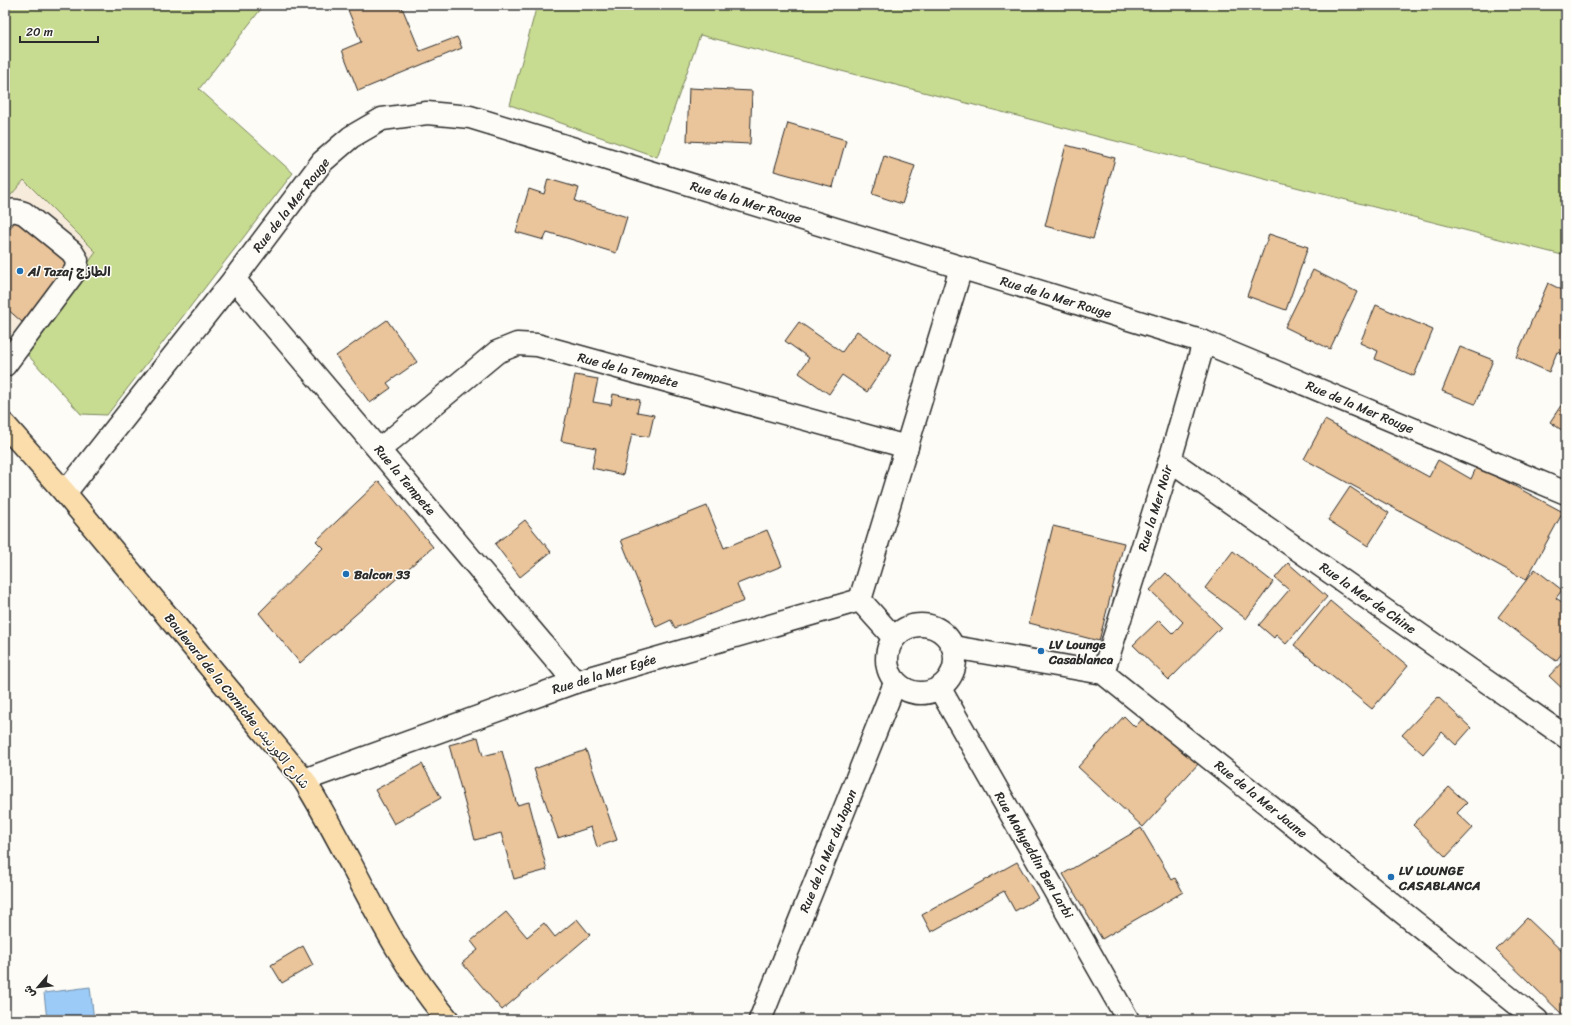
<svg xmlns="http://www.w3.org/2000/svg" width="1571" height="1025" viewBox="0 0 1571 1025" font-family="Sriracha,'Playpen Sans Arabic',sans-serif">
<style>
.built{fill:#f7ebdb}
.green{fill:#c8dc91;stroke:#7a845e}
.water{fill:#9ccbf7;stroke:#6f8ba5}
.building{fill:#eac49a;stroke:#2b2b2b}
.lines{fill:none;stroke-linecap:round;stroke-linejoin:round}
.minor-casing{stroke:#2b2b2b;stroke-width:25}
.major-casing{stroke:#2b2b2b;stroke-width:25}
.minor{stroke:#fdfcf7;stroke-width:22}
.major{stroke:#faddab;stroke-width:22}
.poi-dot{fill:#1f6fb2;stroke:#fdfcf7;stroke-width:1.5}
.labels{text-anchor:middle;dominant-baseline:central;stroke-width:3;stroke-linejoin:round;paint-order:stroke}
.street-label{font-size:13px;fill:#2b2b2b;stroke:#fdfcf7}
.poi-label{font-size:13px;font-weight:bold;fill:#2b2b2b;stroke:#fdfcf7;text-anchor:start}
</style>
<rect width="100%" height="100%" fill="#fdfcf7"/>
<filter id="ink" filterUnits="userSpaceOnUse"><feTurbulence type="fractalNoise" baseFrequency=".025" numOctaves="2"/><feDisplacementMap in="SourceGraphic" scale="8" xChannelSelector="R" yChannelSelector="G"/><feConvolveMatrix kernelMatrix="1 2 1 2 8 2 1 2 1" color-interpolation-filters="sRGB"/></filter>
<g filter="url(#ink)">
<polygon class="built" points="24,179 96,252 25,352 5,331 5,202"/>
<g class="green">
<polygon points="5,5 264,5 199,89 293,173 107,415 81,414 25,352 96,252 24,180 5,202"/>
<polygon points="537,5 1566,5 1566,256 700,35 657,157 510,105"/>
</g>
<polygon class="water" points="90,987 94,1020 47,1020 44,993"/>
<g class="building">
<polygon points="346,5 401,5 420,51 457,37 462,48 358,91 342,50 361,42"/>
<polygon points="689,88 752,91 750,144 687,141"/>
<polygon points="788,123 846,140 833,187 774,171"/>
<polygon points="1066,145 1115,158 1093,239 1045,226"/>
<polygon points="884,156 915,166 902,204 872,194"/>
<polygon points="548,179 579,188 575,201 627,217 616,253 547,232 544,240 516,232 529,189 544,194"/>
<polygon points="17,220 70,265 22,322 5,307 5,233"/>
<polygon points="1269,234 1308,247 1286,310 1247,296"/>
<polygon points="1313,270 1357,292 1330,349 1285,327"/>
<polygon points="1548,283 1566,292 1566,344 1562,354 1557,352 1549,372 1516,357"/>
<polygon points="1376,305 1433,330 1414,376 1375,359 1378,351 1360,343"/>
<polygon points="387,320 417,362 387,383 391,388 370,403 336,356"/>
<polygon points="799,322 842,352 857,331 892,355 867,392 842,375 829,394 799,373 809,358 785,341"/>
<polygon points="1460,347 1493,360 1475,404 1442,391"/>
<polygon points="575,375 598,379 593,402 611,405 613,394 640,400 637,412 654,415 649,437 632,434 623,475 592,468 596,448 561,441"/>
<polygon points="1566,398 1566,433 1550,422"/>
<polygon points="1325,420 1429,477 1438,460 1471,479 1477,466 1563,512 1526,580 1304,459"/>
<polygon points="379,481 433,547 300,663 259,613 323,548 316,541"/>
<polygon points="1350,487 1389,513 1368,546 1328,520"/>
<polygon points="707,506 724,548 767,530 782,566 737,584 744,601 675,628 671,620 656,627 621,540"/>
<polygon points="525,520 551,552 520,577 495,544"/>
<polygon points="1053,526 1124,543 1099,641 1029,623"/>
<polygon points="1233,551 1273,582 1246,619 1205,588"/>
<polygon points="1288,563 1327,597 1286,644 1276,635 1274,638 1259,625 1289,590 1275,578"/>
<polygon points="1535,569 1562,590 1556,598 1566,605 1566,648 1556,661 1498,617"/>
<polygon points="1166,573 1221,627 1169,680 1133,645 1159,620 1173,634 1183,622 1150,590"/>
<polygon points="1330,601 1408,666 1372,709 1294,645"/>
<polygon points="1566,658 1566,692 1549,676"/>
<polygon points="1438,697 1471,728 1456,745 1442,732 1423,754 1402,735"/>
<polygon points="1147,714 1200,762 1165,800 1166,802 1143,827 1078,767 1124,716 1135,727"/>
<polygon points="478,737 483,756 502,751 517,805 529,802 547,870 514,879 501,833 475,840 449,745"/>
<polygon points="586,750 617,840 597,847 591,827 558,838 534,769"/>
<polygon points="422,764 441,798 394,824 375,790"/>
<polygon points="1449,787 1467,803 1457,813 1473,828 1446,857 1413,825"/>
<polygon points="1141,828 1172,880 1175,878 1183,892 1102,939 1063,874"/>
<polygon points="1017,862 1038,898 1015,911 1004,891 931,932 922,915"/>
<polygon points="506,912 527,937 544,923 555,937 577,919 590,935 502,1010 462,963 478,950 471,941"/>
<polygon points="1527,918 1566,955 1566,1018 1496,950"/>
<polygon points="303,946 313,965 282,983 271,965"/>
</g>
<g class="lines">
<defs>
<g id="minor">
<path d="M5,214C11,208 17,211 24,213L72,252L77,260L76,270L5,365"/>
<polyline points="234,279 575,682"/>
<polyline points="379,450 497,352 517,344 537,345 907,447"/>
<polyline points="1170,460 1566,737"/>
<polyline points="65,493 234,279 322,162 351,137 382,119 427,113 470,117 1204,342 1566,493"/>
<polyline points="860,600 961,268"/>
<polyline points="860,600 894,638"/>
<circle cx="921" cy="659" r="34"/>
<polyline points="953,647 1103,673 1537,1020"/>
<polyline points="1103,673 1170,460 1204,342"/>
<polyline points="940,689 1128,1020"/>
<polyline points="304,780 575,682 860,600"/>
<polyline points="760,1020 895,683"/>
</g>
<path id="major" d="M5,425L65,493L304,780C354,860 386,948 448,1020"/>
</defs>
<use href="#minor" class="minor-casing"/>
<use href="#major" class="major-casing"/>
<use href="#minor" class="minor"/>
<use href="#major" class="major"/>
</g>
</g>
<g class="poi-dot">
<circle cx="20" cy="271" r="4"/>
<circle cx="346" cy="574" r="4"/>
<circle cx="1041" cy="651" r="4"/>
<circle cx="1391" cy="877" r="4"/>
</g>
<g class="labels">
<g class="street-label">
<text transform="translate(746 202) rotate(17)">Rue de la Mer Rouge</text>
<text transform="translate(291 205) rotate(-52)">Rue de la Mer Rouge</text>
<text transform="translate(1056 297) rotate(17)">Rue de la Mer Rouge</text>
<text transform="translate(628 370) rotate(15)">Rue de la Tempête</text>
<text transform="translate(1360 407) rotate(23)">Rue de la Mer Rouge</text>
<text transform="translate(405 480) rotate(50)">Rue la Tempete</text>
<text transform="translate(1155 508) rotate(-73)">Rue la Mer Noir</text>
<text transform="translate(1368 598) rotate(35)">Rue la Mer de Chine</text>
<text transform="translate(604 674) rotate(-17)">Rue de la Mer Egée</text>
<text transform="translate(237 701) rotate(51)">Boulevard de la Corniche شارع الكورنيش</text>
<text transform="translate(1261 799) rotate(39)">Rue de la Mer Jaune</text>
<text transform="translate(828 851) rotate(-68)">Rue de la Mer du Japon</text>
<text transform="translate(1034 855) rotate(60)">Rue Mohyeddin Ben Larbi</text>
</g>
<g class="poi-label">
<text x="28" y="271">Al Tazaj الطازج</text>
<text x="354" y="574">Balcon 33</text>
<text x="1049" y="644">LV Lounge<tspan x="1049" dy="15">Casablanca</tspan></text>
<text x="1399" y="870">LV LOUNGE<tspan x="1399" dy="15">CASABLANCA</tspan></text>
</g>
</g>
<rect width="1571" height="1025" fill="none" stroke="#fdfcf7" stroke-width="20"/>
<rect x="10" y="10" width="1551" height="1005" fill="none" stroke="#2b2b2b" stroke-width="1.5" filter="url(#ink)"/>
<g transform="translate(38 987) rotate(242)" stroke="#fdfcf7" stroke-width="3" paint-order="stroke">
<path d="M0-3L7 15L0 10L-7 15Z" fill="#2b2b2b"/>
<text y="-6" font-size="11" font-weight="bold" text-anchor="middle" fill="#2b2b2b">ش</text>
</g>
<path d="M20 36v6h78v-6" fill="none" stroke="#2b2b2b" stroke-width="2"/>
<text x="26" y="36" font-size="12" fill="#2b2b2b" stroke="#fdfcf7" stroke-width="3" paint-order="stroke">20 m</text>
</svg>
